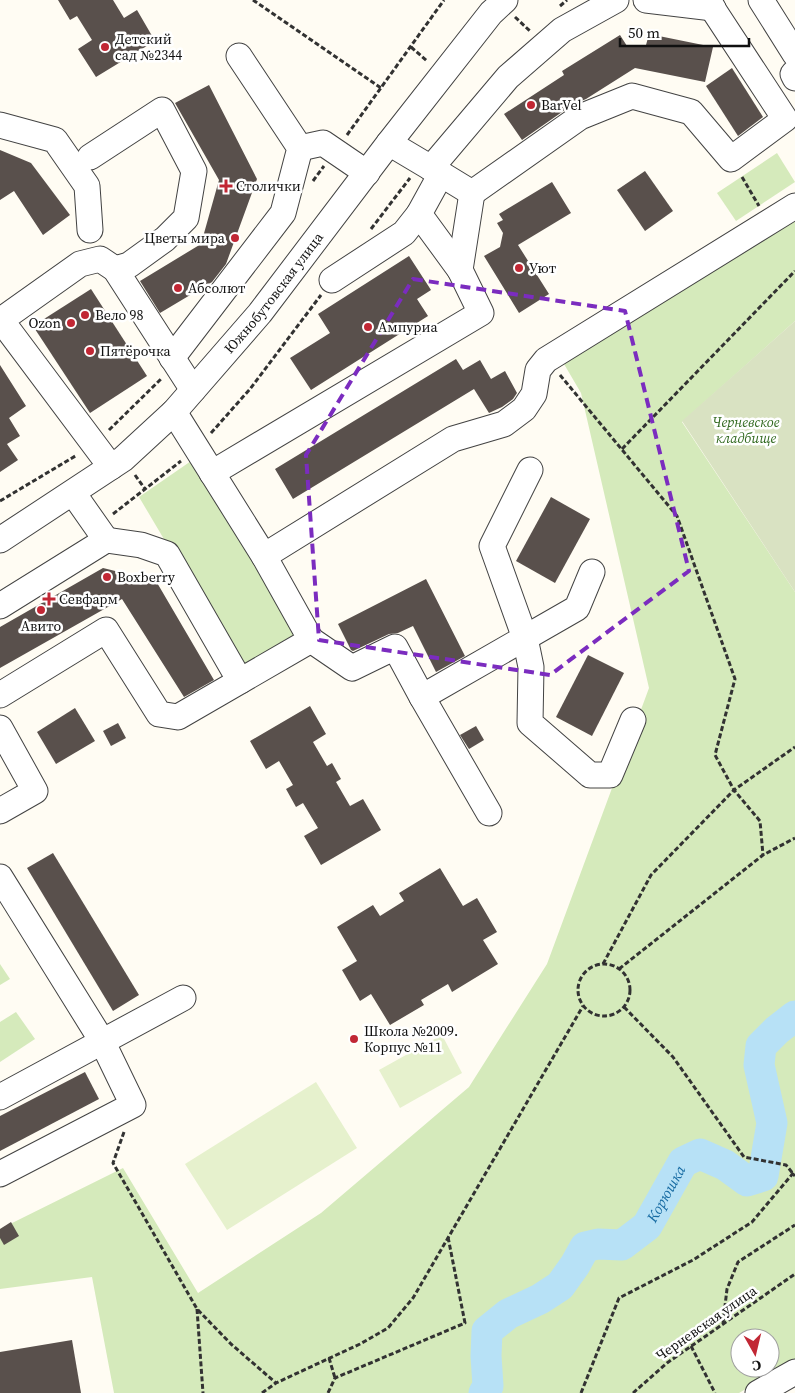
<svg xmlns="http://www.w3.org/2000/svg" width="795" height="1393" viewBox="0 0 795 1393" font-family="'Source Serif 4',serif">
<style>
.green{fill:#d5eabb;fill-rule:evenodd}
.cemetery{fill:#d9e2c2}
.pitch{fill:#e6f1cd}
.water{fill:#b7e1f6;stroke:#3e9ace}
.lines{fill:none;stroke-linecap:round;stroke-linejoin:round}
.river{stroke:#b7e1f6;stroke-width:31}
.building{fill:#59504c}
.minor-casing{stroke:#434343;stroke-width:27}
.path{stroke:#323232;stroke-width:3;stroke-dasharray:5 2.5;stroke-linecap:butt}
.minor{stroke:#fff;stroke-width:25}
.marked{fill:none;stroke:#7b2cbf;stroke-width:4;stroke-dasharray:10 6;stroke-linejoin:round}
.poi-dot{fill:#c12734;stroke:#fff;stroke-width:2}
.labels{text-anchor:middle;dominant-baseline:central;stroke-width:5;stroke-linejoin:round;paint-order:stroke}
.poi-label{font-size:14px;fill:#101010;stroke:#fff;text-anchor:start}
.street-label{font-size:14px;fill:#101010;stroke:#fff}
.park-label{font-size:14px;font-style:italic;fill:#31691f;stroke:#fff}
.water-label{font-size:15px;font-style:italic;fill:#186ca3;stroke:#fff}
</style>
<rect width="100%" height="100%" fill="#fffcf3"/>
<g class="green">
<polygon points="777,153 795,182 736,221 717,193"/>
<path d="M795,221V321L682,422L795,592V1360L739,1393H114L92,1277L0,1289V1229L123,1168L198,1293L321,1213L469,1087L547,964L649,688L581,393L564,364ZM740,1338H770V1368H740Z"/>
<polygon points="194,459 301,634 241,669 139,497"/>
<polygon points="0,964 10,979 0,985"/>
<polygon points="16,1012 35,1039 0,1062 0,1022"/>
</g>
<polygon class="cemetery" points="795,321 795,592 682,421"/>
<g class="pitch">
<polygon points="442,1035 462,1073 400,1108 379,1070"/>
<polygon points="316,1082 357,1148 227,1230 185,1164"/>
</g>
<polygon class="water" points="795,1001 795,1023 791,1024 766,1045 761,1046 759,1041"/>
<g class="lines">
<path class="river" id="s1" d="M484,1393L488,1386L486,1356L487,1331L508,1314L540,1299L560,1286L575,1265L585,1247L598,1244L622,1245L647,1226L683,1162L700,1154L725,1165L747,1181L763,1176L772,1123L759,1065L761,1046L777,1030L795,1016"/>
</g>
<g class="building">
<polygon points="58,0 113,0 124,18 137,10 155,41 96,77 78,49 92,40 77,16 70,20"/>
<polygon points="649,34 713,47 705,82 635,68 586,99 572,105 522,140 504,114 564,75 562,71 620,35 627,46 646,45"/>
<polygon points="732,68 763,117 738,136 706,86"/>
<polygon points="209,85 257,179 226,264 212,282 160,313 140,281 201,244 219,180 175,103"/>
<polygon points="0,150 31,163 70,215 43,235 14,191 0,200"/>
<polygon points="645,171 673,211 645,231 617,190"/>
<polygon points="552,182 571,213 518,245 549,294 519,313 484,256 500,247 503,233 497,223 503,220 499,214"/>
<polygon points="409,256 431,290 417,299 428,316 311,390 290,358 330,333 318,314"/>
<polygon points="91,289 147,376 90,413 33,326"/>
<polygon points="456,359 463,370 480,360 491,379 505,371 517,393 513,399 502,407 489,413 474,389 293,499 275,469"/>
<polygon points="0,365 26,406 9,418 20,436 7,444 18,460 0,472"/>
<polygon points="551,497 590,519 555,583 516,561"/>
<polygon points="103,568 156,581 214,680 184,697 122,599 0,668 0,627"/>
<polygon points="426,579 465,656 436,672 413,626 398,633 389,634 353,651 351,650 338,624"/>
<polygon points="588,655 624,673 592,736 556,717"/>
<polygon points="310,706 326,734 313,742 327,766 332,763 341,779 336,782 350,806 363,799 381,830 321,865 304,836 318,828 303,803 296,807 286,789 293,785 279,761 266,769 250,741"/>
<polygon points="75,708 95,741 56,764 37,732"/>
<polygon points="118,723 126,738 111,746 103,731"/>
<polygon points="476,726 484,740 469,749 460,735"/>
<polygon points="53,853 139,995 113,1011 27,868"/>
<polygon points="440,868 463,906 477,898 497,932 483,940 498,964 452,992 448,984 421,1000 424,1005 390,1025 371,994 360,1001 342,970 357,961 337,927 373,905 380,916 404,901 399,893"/>
<polygon points="85,1072 99,1099 0,1151 0,1116"/>
<polygon points="11,1222 19,1236 4,1245 0,1238 0,1229"/>
<polygon points="72,1340 81,1393 0,1393 0,1352"/>
</g>
<g class="lines">
<defs>
<g id="minor">
<polyline points="646,0 713,8"/>
<polyline points="761,0 795,54"/>
<polyline points="795,72 793,74 795,78"/>
<polyline points="0,125 55,140 87,186 90,230"/>
<polyline points="389,143 431,168 508,77 562,30 616,0"/>
<polyline points="300,148 323,143 367,173"/>
<polyline points="90,157 162,110 194,171 186,218 165,239 129,265 115,269"/>
<polyline points="431,168 472,193 580,117 632,96 691,112 731,159 785,119 707,0"/>
<polyline points="441,174 419,214 460,270"/>
<polyline points="332,280 404,233 419,214"/>
<polyline points="172,358 283,213 300,148 239,56"/>
<polyline points="174,412 264,556 453,439 504,424 524,409 534,394 538,370 546,360 795,206"/>
<polyline points="111,467 1,320 80,264 100,259 115,269 193,390"/>
<polyline points="530,470 492,546 525,638 531,667 530,723 590,775 610,775 633,720"/>
<polyline points="212,473 481,313 460,270 472,193"/>
<path id="s2" d="M0,540L123,459L174,412L260,313L389,143L491,13L505,0"/>
<polyline points="106,540 141,545 167,554 240,681"/>
<polyline points="0,606 106,540 73,493"/>
<polyline points="311,640 352,668 395,647 422,697 577,608 592,572"/>
<polyline points="0,695 106,630 159,714 178,717 311,640 264,556"/>
<polyline points="422,697 489,813"/>
<polyline points="0,728 35,791 0,811"/>
<polyline points="0,877 102,1041 133,1105 0,1174"/>
<polyline points="0,1097 183,998"/>
<polyline points="758,1393 795,1372"/>
</g>
</defs>
<use href="#minor" class="minor-casing"/>
<g class="path">
<polyline points="253,0 381,88"/>
<polyline points="560,6 567,0"/>
<polyline points="515,17 531,32"/>
<polyline points="411,47 427,61"/>
<polyline points="347,135 444,0"/>
<polyline points="742,177 759,206"/>
<polyline points="313,181 324,166"/>
<polyline points="371,229 410,178"/>
<polyline points="560,375 677,516 735,679 715,755 734,790 760,821 763,855"/>
<polyline points="109,430 162,378"/>
<polyline points="211,433 250,389 321,295"/>
<polyline points="622,449 795,271"/>
<polyline points="135,475 145,489"/>
<polyline points="0,501 77,455"/>
<polyline points="113,514 181,461"/>
<polyline points="603,964 651,875 734,790 795,747"/>
<circle cx="604" cy="990" r="26"/>
<polyline points="619,969 763,855 795,838"/>
<polyline points="624,1007 673,1057 744,1157 786,1165 795,1176"/>
<polyline points="124,1132 113,1163 197,1309 231,1344 276,1383"/>
<polyline points="197,1309 203,1393"/>
<polyline points="723,1323 727,1289 738,1262 795,1225"/>
<polyline points="691,1346 715,1393"/>
<polyline points="329,1358 335,1378"/>
<polyline points="262,1393 276,1383 360,1344 388,1328 413,1298 583,1006"/>
<polyline points="328,1393 335,1378 465,1323 448,1237"/>
<polyline points="581,1393 619,1298 693,1260 752,1222 795,1171"/>
<polyline points="633,1393 667,1363 795,1274"/>
</g>
<use href="#minor" class="minor"/>
</g>
<path class="marked" d="M413,279L625,311L689,571L550,675L319,640L306,455Z"/>
<g class="poi-dot">
<circle cx="105" cy="47" r="5"/>
<circle cx="531" cy="105" r="5"/>
<path d="M223.5 178.5h5v5h5v5h-5v5h-5v-5h-5v-5h5z"/>
<circle cx="235" cy="238" r="5"/>
<circle cx="519" cy="268" r="5"/>
<circle cx="178" cy="288" r="5"/>
<circle cx="85" cy="315" r="5"/>
<circle cx="71" cy="323" r="5"/>
<circle cx="368" cy="327" r="5"/>
<circle cx="90" cy="351" r="5"/>
<circle cx="107" cy="577" r="5"/>
<path d="M46.5 591.5h5v5h5v5h-5v5h-5v-5h-5v-5h5z"/>
<circle cx="41" cy="610" r="5"/>
<circle cx="354" cy="1039" r="5"/>
</g>
<g class="labels">
<g class="poi-label">
<text x="115" y="39">Детский<tspan x="115" dy="16">сад №2344</tspan></text>
<text x="541" y="105">BarVel</text>
<text x="236" y="186">Столички</text>
<text x="225" y="238" text-anchor="end">Цветы мира</text>
<text x="529" y="268">Уют</text>
<text x="188" y="288">Абсолют</text>
<text x="95" y="315">Вело 98</text>
<text x="61" y="323" text-anchor="end">Ozon</text>
<text x="378" y="327">Ампуриа</text>
<text x="100" y="351">Пятёрочка</text>
<text x="117" y="577">Boxberry</text>
<text x="59" y="599">Севфарм</text>
<text x="41" y="626" text-anchor="middle">Авито</text>
<text x="364" y="1031">Школа №2009.<tspan x="364" dy="16">Корпус №11</tspan></text>
</g>
<g class="street-label">
<text stroke="none"><textPath href="#s2" startOffset="372">Южнобутовская улица</textPath></text>
<text transform="translate(706 1323) rotate(-35)">Черневская улица</text>
</g>
<g class="park-label">
<text x="746" y="422">Черневское<tspan x="746" dy="16">кладбище</tspan></text>
</g>
<g class="water-label">
<text stroke="none"><textPath href="#s1" startOffset="302">Корюшка</textPath></text>
</g>
</g>
<g transform="translate(755 1353) rotate(172)"><circle r="24" fill="#ffffff" stroke="#9f9f9f"/>
<path d="M0-4L9 19L0 12L-9 19Z" fill="#c12734"/>
<text y="-8" font-size="14" font-weight="bold" text-anchor="middle" fill="#101010">С</text>
</g>
<path d="M620 38v8h129v-8" fill="none" stroke="#101010" stroke-width="2.5"/>
<text x="628" y="38" font-size="15" fill="#101010" stroke="#ffffff" stroke-width="4" paint-order="stroke">50 m</text>
</svg>
